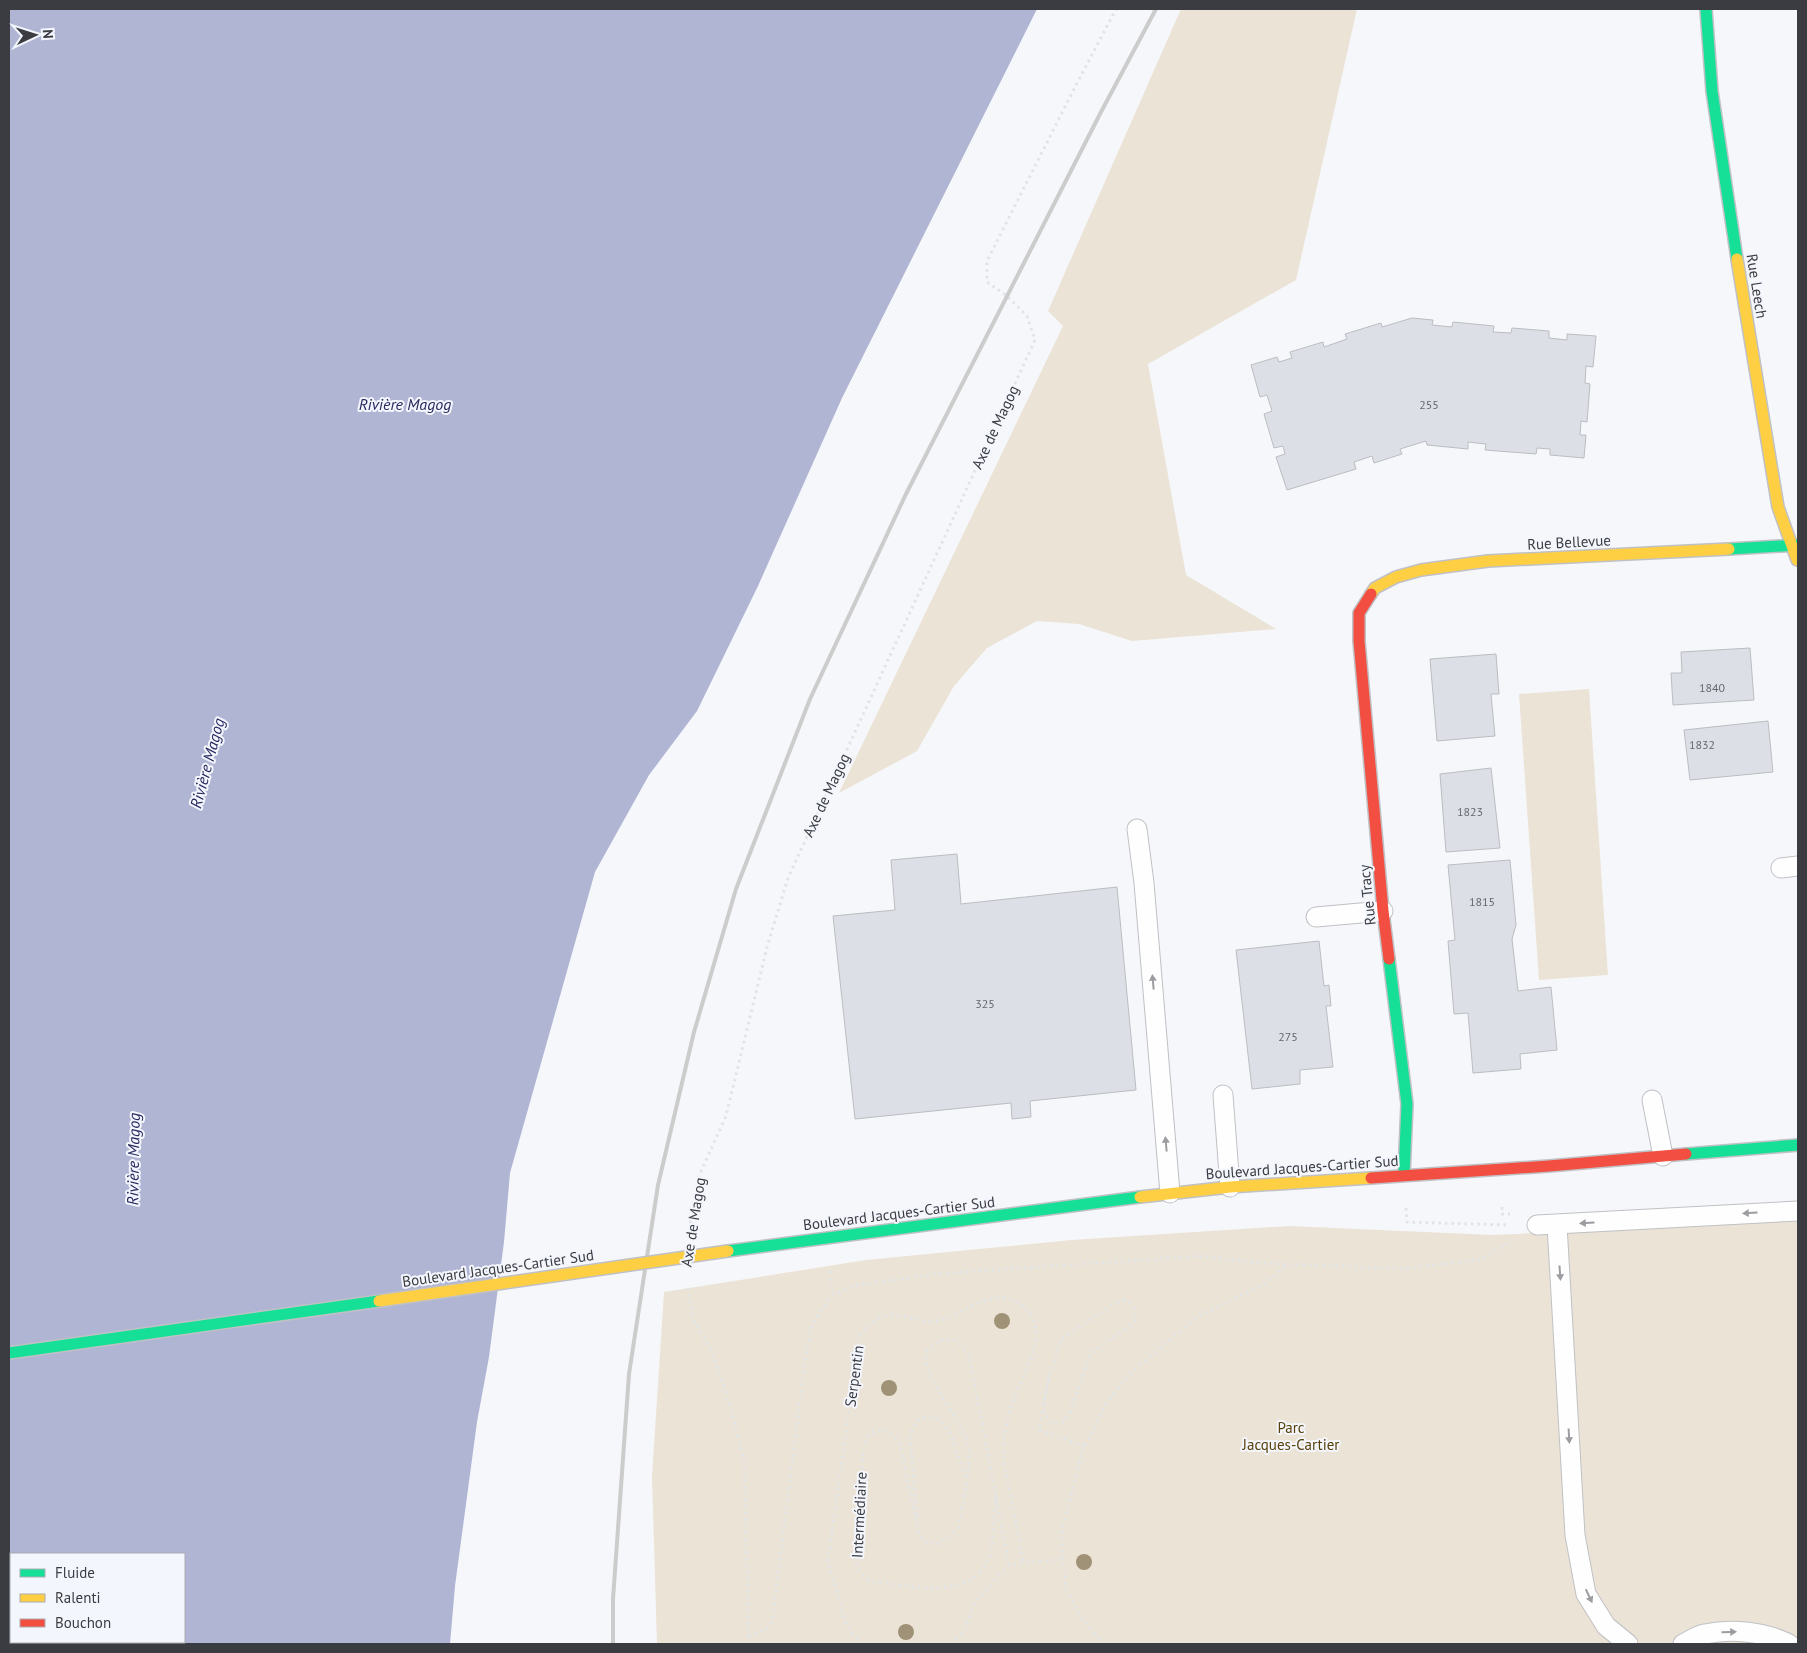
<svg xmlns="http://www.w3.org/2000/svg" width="1807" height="1653" viewBox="0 0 1807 1653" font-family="'PT Sans',sans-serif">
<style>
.green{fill:#ebe3d5}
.water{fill:#b0b5d4;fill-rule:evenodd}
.building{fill:#dddfe7;stroke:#bcbdc1}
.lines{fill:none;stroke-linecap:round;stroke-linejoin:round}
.lane-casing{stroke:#c0c1c5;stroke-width:21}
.fast-casing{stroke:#c0c1c5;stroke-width:14}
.slow-casing{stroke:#c0c1c5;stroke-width:14}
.jam-casing{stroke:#c0c1c5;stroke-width:14}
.path{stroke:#e2e3e4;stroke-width:3;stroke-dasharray:2.5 4;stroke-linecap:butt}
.lane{stroke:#fefefe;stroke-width:19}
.fast{stroke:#16e098;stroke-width:11}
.slow{stroke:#ffcf43;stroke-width:11}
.jam{stroke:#f24e42;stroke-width:11}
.rail{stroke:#cccccd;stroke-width:4}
.fast-bridge-casing{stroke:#c0c1c5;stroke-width:14;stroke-linecap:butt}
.slow-bridge-casing{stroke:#c0c1c5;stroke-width:14;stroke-linecap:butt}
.fast-bridge{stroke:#16e098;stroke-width:11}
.slow-bridge{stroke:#ffcf43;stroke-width:11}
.tree{fill:#9f9276}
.oneway{fill:#9c9da0}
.labels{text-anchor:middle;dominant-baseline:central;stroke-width:4;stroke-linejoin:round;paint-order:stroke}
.number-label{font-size:12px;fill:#66676d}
.street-label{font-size:15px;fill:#3b3c41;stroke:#f4f6fd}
.park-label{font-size:15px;fill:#584009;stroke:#f4f6fd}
.water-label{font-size:16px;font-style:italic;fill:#27295f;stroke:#f4f6fd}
</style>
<rect width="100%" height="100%" fill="#f6f7fb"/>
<g class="green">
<polygon points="1181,9 1357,9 1296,280 1148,364 1186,575 1276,629 1132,641 1079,624 1037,621 987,648 954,686 917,751 839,793 1063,326 1048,311"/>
<polygon points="1589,689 1608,975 1539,980 1519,694"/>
<polygon points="1798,1221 1798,1644 657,1644 652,1476 664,1292 866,1260 1072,1240 1289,1226 1493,1235"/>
</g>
<path class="water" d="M9,9H1037L842,398L758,586L697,711L649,775L595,872L510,1173L504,1242L489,1357L477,1422L455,1586L450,1644H9ZM11,1554H184V1642H11Z"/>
<g class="building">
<polygon points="1412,318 1433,320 1432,325 1452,327 1453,322 1494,326 1493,332 1511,333 1512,328 1549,331 1549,338 1567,340 1567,334 1596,336 1593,367 1586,366 1585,383 1590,384 1587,422 1581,421 1580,435 1586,435 1584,458 1550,455 1550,449 1537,448 1536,454 1485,450 1486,444 1468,442 1468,449 1427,445 1426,441 1400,449 1402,454 1374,463 1372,456 1354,462 1356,469 1287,490 1276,457 1285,454 1283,446 1274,448 1264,414 1272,411 1267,395 1260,397 1251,365 1277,357 1279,362 1292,358 1290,352 1323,342 1324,347 1347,339 1345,334 1381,323 1382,327"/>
<polygon points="1750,648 1754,700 1673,705 1671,673 1682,673 1681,652"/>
<polygon points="1496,654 1499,694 1491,694 1495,736 1437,741 1430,659"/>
<polygon points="1768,721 1773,772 1690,780 1684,730"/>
<polygon points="1491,768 1500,848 1446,852 1440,774"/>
<polygon points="957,854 961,904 1117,887 1136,1090 1030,1101 1031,1117 1012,1119 1011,1103 855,1119 833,916 895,910 891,860"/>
<polygon points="1510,860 1516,925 1512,939 1518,991 1551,987 1557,1050 1520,1054 1521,1069 1473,1073 1468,1013 1454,1014 1448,941 1455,940 1448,865"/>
<polygon points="1319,941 1324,986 1329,985 1331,1006 1326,1006 1333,1067 1300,1070 1300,1084 1252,1089 1236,950"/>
</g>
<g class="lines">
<defs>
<g id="lane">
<polyline points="1137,829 1144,883 1170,1193"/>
<polyline points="1781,868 1798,866"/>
<polyline points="1316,917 1383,911"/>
<polyline points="1223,1095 1230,1187"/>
<polyline points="1652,1100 1663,1156"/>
<polyline points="1537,1225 1798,1211"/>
<polyline points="1557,1225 1575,1535 1586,1594 1606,1626 1628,1644"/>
<path d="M1683,1644C1690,1641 1697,1635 1705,1634C1732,1628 1765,1632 1789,1644"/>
</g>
<g id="fast">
<polyline points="1706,9 1712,91 1737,259"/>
<polyline points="1729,549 1798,545"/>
<polyline points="1389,959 1407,1104 1404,1175"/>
<polyline points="1686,1154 1798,1145"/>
<polyline points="728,1251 1140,1197"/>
</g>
<g id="slow">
<polyline points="1737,259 1778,507 1797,560"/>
<polyline points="1371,594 1375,588 1396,577 1421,570 1488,561 1729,549"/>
<polyline points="1140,1197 1230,1187 1371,1178"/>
</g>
<g id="jam">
<polyline points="1371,594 1359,613 1359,641 1383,911 1389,959"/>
<polyline points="1371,1178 1549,1166 1686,1154"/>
</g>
</defs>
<use href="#lane" class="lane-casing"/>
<use href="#fast" class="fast-casing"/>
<use href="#slow" class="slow-casing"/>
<use href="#jam" class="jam-casing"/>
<g class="path">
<polyline points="1502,1207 1502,1214 1510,1214"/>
<polyline points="1406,1208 1407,1222 1508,1225"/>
<polyline points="690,1223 698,1178 726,1116 767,947 788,878 1035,340 1027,316 1007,296 987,282 987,261 1074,89 1116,9"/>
<polyline points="830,1271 833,1296"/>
<polyline points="688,1288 694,1321 710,1348 725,1388 744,1460 749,1644"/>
<path d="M1049,1377C1046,1393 1039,1413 1053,1424L1062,1423L1069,1414L1091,1353L1134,1323C1137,1312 1134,1303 1123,1300L1113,1304L1061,1340L1049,1377L1039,1430L1085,1446"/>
<path d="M996,1496C994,1512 994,1544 989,1557C973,1603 907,1585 871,1581L864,1578L856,1564L863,1450L867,1436L874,1432L883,1430L890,1432L899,1441L918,1529L923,1541L937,1545L958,1529L968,1477L969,1449L965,1435L932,1379L925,1361L927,1351L939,1340H956L969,1355L1009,1565"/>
<polyline points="917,1516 910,1435 916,1422 925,1417 936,1418 950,1431 966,1481"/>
<polyline points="748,1635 767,1629 772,1622 805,1361 812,1324 829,1299 841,1291 858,1285 935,1274 1200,1256 1261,1263 1404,1269 1482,1259 1513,1240"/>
<path d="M862,1644L847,1627L828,1561L859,1337C891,1293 910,1330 945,1319C960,1314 974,1302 990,1299C1002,1296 1016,1299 1025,1308C1054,1333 1018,1382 1010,1410C1007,1421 1003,1443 1003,1455C1004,1466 1007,1478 1009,1488C1014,1513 1019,1538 1023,1563"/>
<polyline points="951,1644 965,1630 973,1605 1009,1565 1063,1559"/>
<polyline points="1104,1644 1081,1618 1066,1589 1061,1534 1082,1452 1107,1402 1133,1371 1198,1316 1263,1285 1287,1265"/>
</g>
<use href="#lane" class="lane"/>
<use href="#fast" class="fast"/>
<use href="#slow" class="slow"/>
<use href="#jam" class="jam"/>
<polyline class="rail" points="613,1644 613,1599 629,1374 658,1185 694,1032 736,889 810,699 906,494 1101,112 1156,9"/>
<defs>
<polyline id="fast-bridge" points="9,1353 379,1301"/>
<polyline id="slow-bridge" points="379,1301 728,1251"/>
</defs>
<use href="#fast-bridge" class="fast-bridge-casing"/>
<use href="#slow-bridge" class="slow-bridge-casing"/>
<use href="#fast-bridge" class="fast-bridge"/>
<use href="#slow-bridge" class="slow-bridge"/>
</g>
<g class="tree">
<circle cx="1002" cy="1321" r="8"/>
<circle cx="889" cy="1388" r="8"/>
<circle cx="1084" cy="1562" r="8"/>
<circle cx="906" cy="1632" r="8"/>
</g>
<defs><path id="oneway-solid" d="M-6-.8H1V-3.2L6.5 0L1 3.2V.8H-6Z" transform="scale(1.25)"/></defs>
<g class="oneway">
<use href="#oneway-solid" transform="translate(1153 982) rotate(-95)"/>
<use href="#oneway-solid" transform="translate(1166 1144) rotate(-95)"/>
<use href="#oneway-solid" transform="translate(1750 1213) rotate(177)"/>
<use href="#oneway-solid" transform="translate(1587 1223) rotate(177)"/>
<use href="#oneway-solid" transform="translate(1560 1273) rotate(86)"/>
<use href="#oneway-solid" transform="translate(1569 1436) rotate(87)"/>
<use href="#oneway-solid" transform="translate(1589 1596) rotate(65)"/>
<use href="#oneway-solid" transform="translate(1729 1632) rotate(-1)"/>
</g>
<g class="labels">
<g class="number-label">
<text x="1429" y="404">255</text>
<text x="1712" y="687">1840</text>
<text x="1702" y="744">1832</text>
<text x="1470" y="811">1823</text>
<text x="1482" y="901">1815</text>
<text x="985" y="1003">325</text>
<text x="1288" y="1036">275</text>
</g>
<g class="street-label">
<text transform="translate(1757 286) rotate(81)">Rue Leech</text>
<text transform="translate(995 427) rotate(-65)">Axe de Magog</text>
<text transform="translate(1569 542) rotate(-3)">Rue Bellevue</text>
<text transform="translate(826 795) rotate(-65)">Axe de Magog</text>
<text transform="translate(1367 895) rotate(-96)">Rue Tracy</text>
<text transform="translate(1302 1167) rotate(-4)">Boulevard Jacques-Cartier Sud</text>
<text transform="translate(899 1213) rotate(-7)">Boulevard Jacques-Cartier Sud</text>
<text transform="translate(693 1222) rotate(-81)">Axe de Magog</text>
<text transform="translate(498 1268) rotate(-8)">Boulevard Jacques-Cartier Sud</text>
<text transform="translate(854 1376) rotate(-82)">Serpentin</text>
<text transform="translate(859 1515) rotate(-87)">Intermédiaire</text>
</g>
<g class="park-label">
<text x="1291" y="1427">Parc<tspan x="1291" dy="17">Jacques-Cartier</tspan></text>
</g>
<g class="water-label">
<text x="405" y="404">Rivière Magog</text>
<text transform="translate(207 763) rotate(-75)">Rivière Magog</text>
<text transform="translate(133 1159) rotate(-89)">Rivière Magog</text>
</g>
</g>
<rect width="1807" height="1653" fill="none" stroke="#3b3c41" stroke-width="20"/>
<rect x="10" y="1553" width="175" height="90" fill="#f4f6fd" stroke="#aaacb2"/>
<rect x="20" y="1569" width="25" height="8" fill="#16e098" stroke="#aaacb2"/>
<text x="55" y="1578" font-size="15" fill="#3b3c41">Fluide</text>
<rect x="20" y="1594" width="25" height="8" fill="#ffcf43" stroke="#aaacb2"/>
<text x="55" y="1603" font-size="15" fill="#3b3c41">Ralenti</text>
<rect x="20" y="1619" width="25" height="8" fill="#f24e42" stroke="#aaacb2"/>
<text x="55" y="1628" font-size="15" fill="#3b3c41">Bouchon</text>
<g transform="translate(35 35) rotate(86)" stroke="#f4f6fd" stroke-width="4" paint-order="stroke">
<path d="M0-4L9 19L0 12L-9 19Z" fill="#3b3c41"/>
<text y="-8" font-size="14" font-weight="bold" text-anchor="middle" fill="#3b3c41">N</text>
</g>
</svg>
